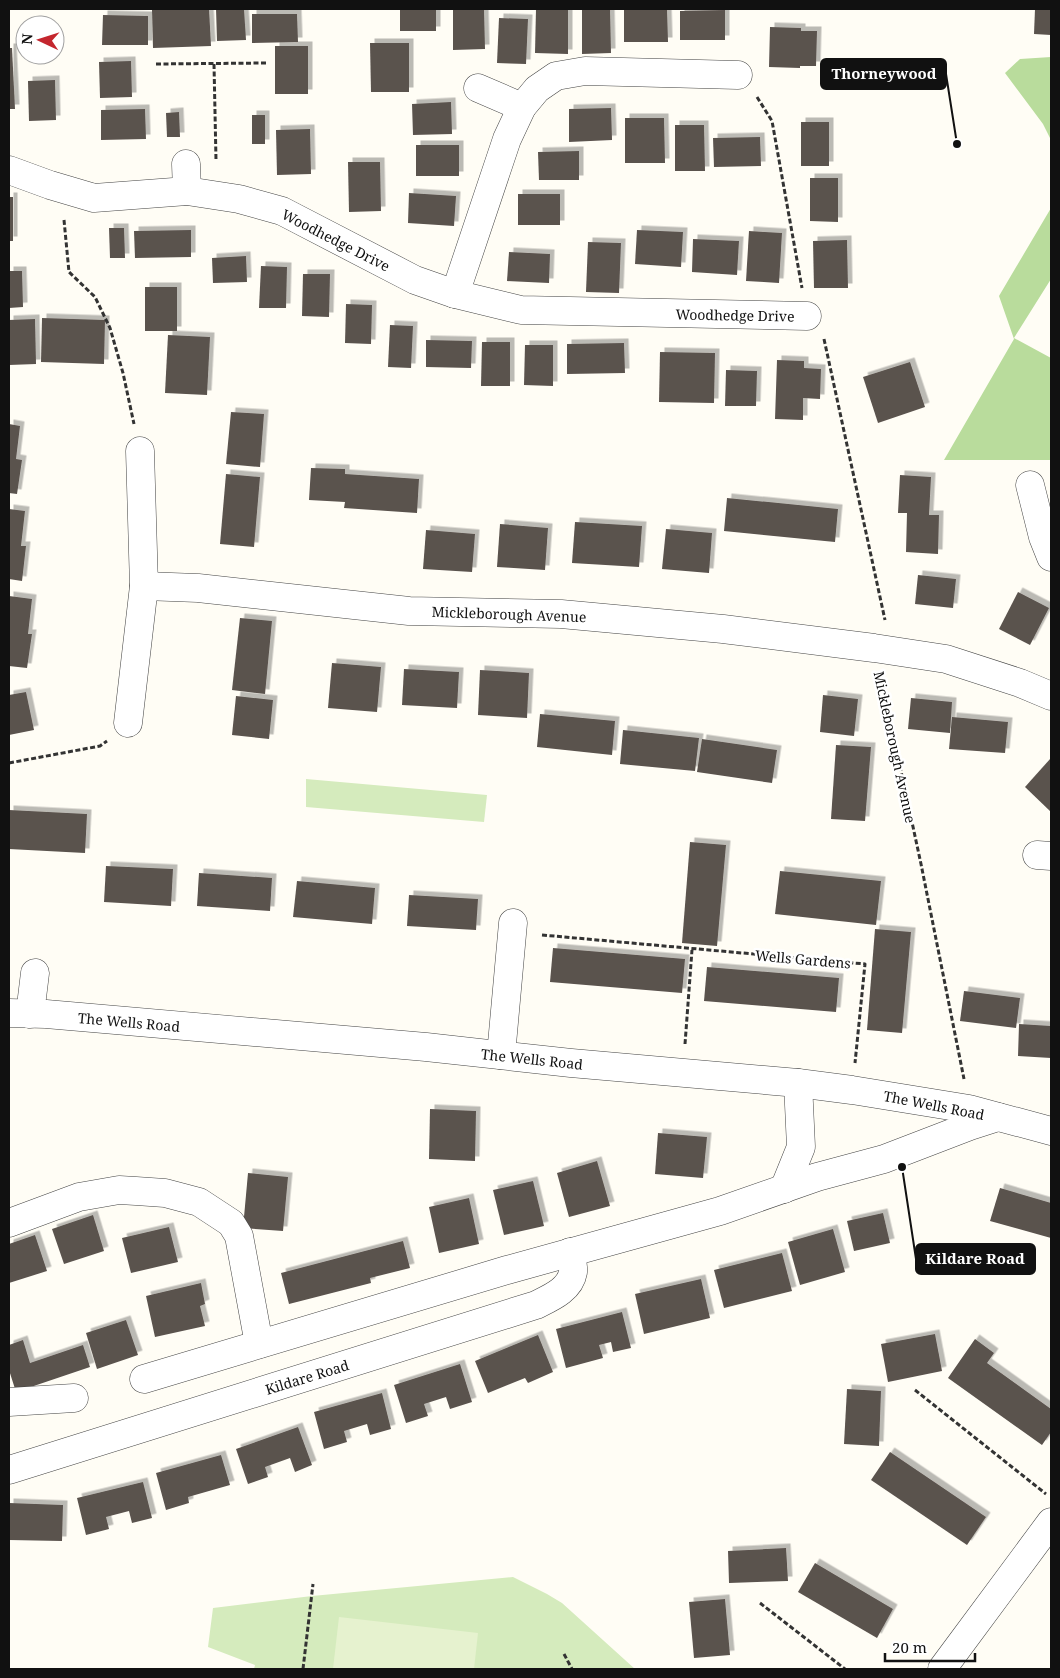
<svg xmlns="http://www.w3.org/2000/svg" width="1060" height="1678" viewBox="0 0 1060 1678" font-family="'Noto Serif',serif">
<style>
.green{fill:#d5ebbd}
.forest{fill:#b9dc9c}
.pitch{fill:#e6f2cf}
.building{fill:#5a524d;filter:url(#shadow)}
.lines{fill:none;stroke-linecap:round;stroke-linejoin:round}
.minor-casing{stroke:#444;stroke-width:29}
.path{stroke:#333;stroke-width:3;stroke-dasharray:5 2.5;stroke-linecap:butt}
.minor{stroke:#fff;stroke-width:28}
.labels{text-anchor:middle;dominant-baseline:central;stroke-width:5;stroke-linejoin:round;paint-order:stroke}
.street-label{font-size:14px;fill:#111;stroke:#fff}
.leader{fill:none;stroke:#111;stroke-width:2}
.callout-dot{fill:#111;stroke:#fff;stroke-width:2}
.callout{fill:#111;stroke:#111;stroke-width:2}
.callout-label{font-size:15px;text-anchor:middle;font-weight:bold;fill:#fff}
</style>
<defs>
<filter id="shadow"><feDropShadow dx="4.5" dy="-4.5" stdDeviation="0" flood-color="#0004"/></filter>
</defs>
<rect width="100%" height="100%" fill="#fffdf5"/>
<g class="green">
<polygon points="306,779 487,795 484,822 306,807"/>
<polygon points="513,1577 547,1594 562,1603 635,1669 254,1669 255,1665 208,1647 213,1608 312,1596"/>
</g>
<g class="forest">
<polygon points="1051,57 1051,140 1043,124 1005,73 1020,59"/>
<polygon points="1051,208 1051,279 1014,338 1051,358 1051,460 944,460 1014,339 999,296"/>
</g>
<polygon class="pitch" points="339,1617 478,1633 474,1669 333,1669"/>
<g class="building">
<polygon points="209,9 211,46 153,48 152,10"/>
<polygon points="216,9 244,9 246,40 217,41"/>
<rect x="400" y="9" width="36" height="22"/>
<polygon points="453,9 484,9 485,49 453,50"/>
<polygon points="536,9 568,9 568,54 535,53"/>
<polygon points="582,9 610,9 611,53 582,54"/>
<polygon points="1035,9 1051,9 1051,35 1034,34"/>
<polygon points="624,10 667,10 668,42 624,42"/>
<polygon points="725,10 725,40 680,40 680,11"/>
<polygon points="252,14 297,14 298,42 252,43"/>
<polygon points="103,15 148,16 148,45 102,45"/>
<polygon points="499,18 528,19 526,64 497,63"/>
<polygon points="770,27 801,28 801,31 817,31 816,66 800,66 800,68 769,67"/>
<polygon points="370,43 409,43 409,92 371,92"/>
<rect x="275" y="46" width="33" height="48"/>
<polygon points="9,48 12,48 15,109 9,109"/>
<polygon points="131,61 132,97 100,98 99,62"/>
<polygon points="55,80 56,120 29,121 28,81"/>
<polygon points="451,102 452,134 413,135 412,104"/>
<polygon points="611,108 612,140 569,142 569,109"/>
<polygon points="145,109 146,139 101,140 101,110"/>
<polygon points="179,112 180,137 167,137 166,113"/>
<rect x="252" y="115" width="13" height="29"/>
<polygon points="625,118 664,118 665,163 625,163"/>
<rect x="801" y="122" width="28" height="44"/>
<polygon points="675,125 704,125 705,171 675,171"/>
<polygon points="310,129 311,174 277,175 276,130"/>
<polygon points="760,137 761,166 714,167 713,138"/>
<rect x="416" y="145" width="43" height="31"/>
<polygon points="579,151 579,180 539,180 538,152"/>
<polygon points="348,162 380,162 381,211 349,212"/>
<polygon points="810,178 838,178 838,222 810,221"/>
<polygon points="409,193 456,196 454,226 408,223"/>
<rect x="518" y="194" width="42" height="31"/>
<rect x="9" y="197" width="4" height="44"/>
<polygon points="109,228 124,228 125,258 110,258"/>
<polygon points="191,230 191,257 135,258 134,231"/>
<polygon points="637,230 683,232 681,267 635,264"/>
<polygon points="749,231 782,233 779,283 746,281"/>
<polygon points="693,239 739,241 737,275 692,272"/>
<polygon points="847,240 848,288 814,288 813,241"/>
<polygon points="588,242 621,243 619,293 586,292"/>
<polygon points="509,252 550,254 549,283 507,281"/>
<polygon points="246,256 247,282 213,283 212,258"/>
<polygon points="261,266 287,267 286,308 259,308"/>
<polygon points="9,271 22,271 23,307 9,308"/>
<polygon points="303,274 330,274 329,317 302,316"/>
<rect x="145" y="287" width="32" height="44"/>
<polygon points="346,304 372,305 371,344 345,343"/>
<polygon points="42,318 105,320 104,364 41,362"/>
<polygon points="35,319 36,364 9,365 9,320"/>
<polygon points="390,325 413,326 411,368 388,367"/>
<polygon points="168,335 210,337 207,395 165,393"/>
<polygon points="426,340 472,341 471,368 426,367"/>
<polygon points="482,342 510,342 510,386 481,386"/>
<polygon points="624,343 625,373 567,374 567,344"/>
<polygon points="525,345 553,345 553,386 524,385"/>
<polygon points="660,352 715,353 714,403 659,402"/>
<polygon points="777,360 804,361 804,368 821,369 820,399 803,398 803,420 775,419"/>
<polygon points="910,362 925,407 878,423 863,377"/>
<polygon points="726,370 757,371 756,406 725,406"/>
<polygon points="231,412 264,414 260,467 226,464"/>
<polygon points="9,424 20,426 16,459 22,460 17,494 9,493"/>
<polygon points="311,468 345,469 345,474 419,479 417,513 344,508 345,502 309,500"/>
<polygon points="226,474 260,477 254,547 220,544"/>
<polygon points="900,475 931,477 929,515 939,515 938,554 906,552 907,513 898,513"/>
<polygon points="727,498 838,509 835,542 724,531"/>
<polygon points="9,509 25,511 21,546 26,546 22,581 9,579"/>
<polygon points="575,522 642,526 639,567 572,563"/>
<polygon points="500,524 548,528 545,570 497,567"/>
<polygon points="666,529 712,533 709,573 662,569"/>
<polygon points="426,530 475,534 472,572 423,569"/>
<polygon points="918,575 956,579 953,608 915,604"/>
<polygon points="1018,592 1049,608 1030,645 999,629"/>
<polygon points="9,596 32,599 28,634 32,634 27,668 9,666"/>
<polygon points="240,618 272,621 265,694 232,690"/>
<polygon points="332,663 381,667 377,712 328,708"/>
<polygon points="404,669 459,672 457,708 402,705"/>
<polygon points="480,670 529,673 527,718 478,715"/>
<polygon points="26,692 34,730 9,735 9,695"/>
<polygon points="823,695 858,699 854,736 820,732"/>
<polygon points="236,696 273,700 269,739 232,735"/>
<polygon points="911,698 952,702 950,733 908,729"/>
<polygon points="540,714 615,721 612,755 537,747"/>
<polygon points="952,717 1008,722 1005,753 949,749"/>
<polygon points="623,730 699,738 695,771 620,764"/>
<polygon points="702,739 777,750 772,783 697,772"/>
<polygon points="836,745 871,747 865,821 831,819"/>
<polygon points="1051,758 1051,812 1025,787"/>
<polygon points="9,810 87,814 85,853 9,849"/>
<polygon points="690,842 726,845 717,946 682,943"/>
<polygon points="106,866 173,869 171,906 104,902"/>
<polygon points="780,871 881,881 876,925 775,914"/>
<polygon points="199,873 272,878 270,911 197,906"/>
<polygon points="297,881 375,888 372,924 293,917"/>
<polygon points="409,895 478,899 476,930 407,926"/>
<polygon points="875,929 911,932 902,1033 867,1030"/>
<polygon points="553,948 685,959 682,993 550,982"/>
<polygon points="707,967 839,978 836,1012 704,1001"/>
<polygon points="964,991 1020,998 1016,1028 960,1021"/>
<polygon points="1019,1024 1051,1026 1051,1058 1018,1056"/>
<polygon points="430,1109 476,1111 475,1161 429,1159"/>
<polygon points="658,1133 707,1137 703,1178 655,1174"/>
<polygon points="597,1161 610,1206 569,1217 557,1173"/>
<polygon points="248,1173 288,1177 283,1231 243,1228"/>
<polygon points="533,1181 544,1226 504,1235 493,1190"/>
<polygon points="1000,1188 1051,1203 1051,1238 990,1221"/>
<polygon points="469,1198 479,1244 439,1253 429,1207"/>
<polygon points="883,1213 890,1243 854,1251 847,1221"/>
<polygon points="93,1215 104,1251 64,1264 52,1229"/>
<polygon points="169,1227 178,1262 131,1273 122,1238"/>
<polygon points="833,1229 845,1272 800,1285 788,1242"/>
<polygon points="35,1235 47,1271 9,1283 9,1244"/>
<polygon points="403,1241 410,1268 370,1278 371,1283 289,1304 281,1273"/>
<polygon points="782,1253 792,1291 724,1308 714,1270"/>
<polygon points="701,1279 710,1318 644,1334 635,1294"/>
<polygon points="201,1283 205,1304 200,1306 205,1326 155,1337 146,1296"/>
<polygon points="622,1312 631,1348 613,1352 611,1342 599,1345 603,1358 566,1368 556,1329"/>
<polygon points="126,1320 138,1355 97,1369 86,1333"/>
<polygon points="935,1334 942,1371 888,1382 881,1344"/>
<polygon points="538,1335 553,1372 528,1383 525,1378 488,1393 475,1361"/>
<polygon points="975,1339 994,1353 987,1363 1051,1409 1051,1432 1042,1445 948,1378"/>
<polygon points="23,1340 30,1363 83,1345 90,1367 16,1392 9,1370 9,1345"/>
<polygon points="460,1364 472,1402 450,1409 446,1397 424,1404 428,1416 406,1423 394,1385"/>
<polygon points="847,1389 881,1391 879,1446 844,1444"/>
<polygon points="382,1393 391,1429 370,1435 367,1424 344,1431 347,1442 324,1449 314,1412"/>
<polygon points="298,1427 312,1465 295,1472 290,1458 265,1467 268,1477 248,1484 236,1449"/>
<polygon points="890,1452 986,1517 967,1545 871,1480"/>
<polygon points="221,1455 230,1485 188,1497 189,1503 166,1510 156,1473"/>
<polygon points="143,1482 152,1518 132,1523 129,1511 106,1517 109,1529 86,1535 77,1498"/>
<polygon points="9,1503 63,1505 62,1541 9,1540"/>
<polygon points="786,1548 788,1581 729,1583 728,1551"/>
<polygon points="815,1563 893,1609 877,1638 798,1592"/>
<polygon points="725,1599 730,1655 694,1658 689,1602"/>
</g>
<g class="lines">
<defs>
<g id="minor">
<polyline points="478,88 522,107"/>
<polyline points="186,164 187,191"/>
<polyline points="9,170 50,185 94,198 187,191 239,199 282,211 415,280 455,294 521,310 807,316"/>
<polyline points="455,294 507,139 522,107 537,89 556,76 585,71 738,75"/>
<polyline points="1030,485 1043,537 1051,557"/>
<polyline points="144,586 198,588 409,611 561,614 723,629 874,648 946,659 1020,683 1051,696"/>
<polyline points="128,723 144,586 140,451"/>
<polyline points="1037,855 1051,856"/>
<polyline points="9,1013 46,1014 426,1047 571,1063 798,1083 852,1090 969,1109 1051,1131"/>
<polyline points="30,1014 35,973"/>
<polyline points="501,1055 513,923"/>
<polyline points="784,1189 801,1147 798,1083"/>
<polyline points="9,1223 79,1197 119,1190 136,1191 165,1193 199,1202 231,1223 239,1236 259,1344"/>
<polyline points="144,1379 507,1270 720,1211 817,1177 884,1159 970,1126 998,1117"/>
<polyline points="9,1402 74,1398"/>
<path d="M9,1470L536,1305C550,1298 570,1290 573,1272C574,1266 571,1258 570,1252"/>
<polyline points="942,1669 1051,1522"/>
</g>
</defs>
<use href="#minor" class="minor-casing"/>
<g class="path">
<polyline points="156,64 266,63"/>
<polyline points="214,64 216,160"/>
<polyline points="757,97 772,121 802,288"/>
<polyline points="64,220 69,272 95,297 110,328 123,373 134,424"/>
<polyline points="824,339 885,620"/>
<polyline points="881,678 921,864 964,1079"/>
<polyline points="9,763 100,746 107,741"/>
<polyline points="542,935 865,964 855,1063"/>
<polyline points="685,1044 692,950"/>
<polyline points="915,1390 1046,1494"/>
<polyline points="760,1603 845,1669"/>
<polyline points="564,1654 572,1669"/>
<polyline points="303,1669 313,1584"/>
</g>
<use href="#minor" class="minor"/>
</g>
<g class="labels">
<g class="street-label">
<text transform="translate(336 240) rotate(27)">Woodhedge Drive</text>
<text transform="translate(735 315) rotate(1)">Woodhedge Drive</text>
<text transform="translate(509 614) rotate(2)">Mickleborough Avenue</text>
<text transform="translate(895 747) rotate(78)">Mickleborough Avenue</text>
<text transform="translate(803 959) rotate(5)">Wells Gardens</text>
<text transform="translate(129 1022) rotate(5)">The Wells Road</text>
<text transform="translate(532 1059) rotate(6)">The Wells Road</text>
<text transform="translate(934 1105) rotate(11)">The Wells Road</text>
<text transform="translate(307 1377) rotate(-17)">Kildare Road</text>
</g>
</g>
<path class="leader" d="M957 144L946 74M902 1167L916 1259"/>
<g class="callout-dot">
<circle cx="957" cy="144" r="5"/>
<circle cx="902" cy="1167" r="5"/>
</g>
<g class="callout">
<rect x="821" y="59" width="125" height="30" rx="5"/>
<rect x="916" y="1244" width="119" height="30" rx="5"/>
</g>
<g class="callout-label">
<text x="884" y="79">Thorneywood</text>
<text x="975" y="1264">Kildare Road</text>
</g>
<rect width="1060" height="1678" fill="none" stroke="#111111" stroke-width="20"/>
<g transform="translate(40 40) rotate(274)"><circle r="24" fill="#ffffff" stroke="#a0a0a0"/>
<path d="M0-4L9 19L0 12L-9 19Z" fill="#c4262e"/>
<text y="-8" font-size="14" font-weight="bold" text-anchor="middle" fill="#111111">N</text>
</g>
<path d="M885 1653v8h90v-8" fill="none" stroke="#111111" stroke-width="2.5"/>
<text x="892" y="1653" font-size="15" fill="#111111" stroke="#ffffff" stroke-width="4" paint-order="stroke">20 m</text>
</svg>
